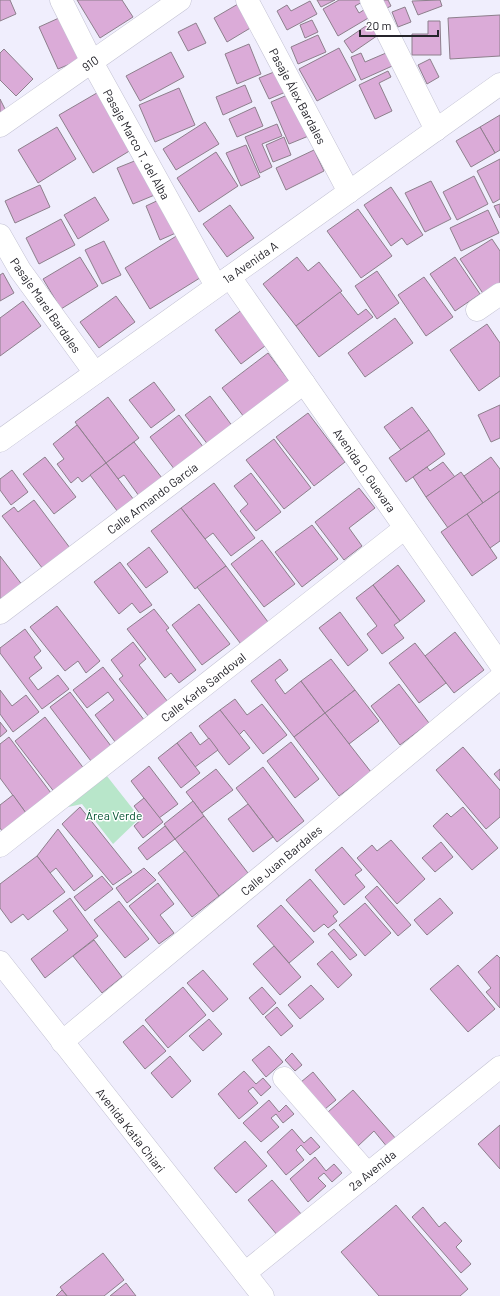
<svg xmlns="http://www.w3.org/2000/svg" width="500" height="1296" viewBox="0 0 500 1296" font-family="Barlow,sans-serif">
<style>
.green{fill:#b8e6ca}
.building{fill:#dbabd8;stroke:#8d7f8c}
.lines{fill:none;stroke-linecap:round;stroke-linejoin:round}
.minor-casing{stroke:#c3c2d3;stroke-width:23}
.minor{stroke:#fff;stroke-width:22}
.labels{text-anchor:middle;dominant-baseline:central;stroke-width:3;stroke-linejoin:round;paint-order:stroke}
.street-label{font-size:12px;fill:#25242b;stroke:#fff}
.park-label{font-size:12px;fill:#035231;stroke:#fff}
</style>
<rect width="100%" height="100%" fill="#f0eefd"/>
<polygon class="green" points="99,766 140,818 113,844 82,804 68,807 61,793"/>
<g class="building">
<polygon points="0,0 10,0 16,14 0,21"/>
<polygon points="77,0 122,0 133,17 100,38"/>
<polygon points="317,0 335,0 321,7"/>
<polygon points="339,0 366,0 355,6 359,13 370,6 375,14 338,36 323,9"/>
<polygon points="381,0 388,0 391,6 385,9"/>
<polygon points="440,0 442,6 418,15 412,1"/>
<polygon points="310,1 317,14 287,30 277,11 287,5 291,11"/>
<polygon points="238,4 252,27 227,42 214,18"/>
<polygon points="405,7 411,22 398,27 392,12"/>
<polygon points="70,13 89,56 58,69 39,27"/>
<polygon points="500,15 500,56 450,59 448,18"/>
<polygon points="376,19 384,31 352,53 344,41"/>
<polygon points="312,20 318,32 305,38 300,25"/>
<polygon points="428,21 440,21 441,55 412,55 412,34 428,34"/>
<polygon points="196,23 206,43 188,51 178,32"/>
<polygon points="318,35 326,52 298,64 291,47"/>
<polygon points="249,44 261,74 237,84 225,54"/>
<polygon points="339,48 356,80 317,101 299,69"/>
<polygon points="4,49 33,79 16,96 0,80 0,53"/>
<polygon points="393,50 399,63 361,80 351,57 361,53 365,62"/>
<polygon points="171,52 184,77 140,101 126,76"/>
<polygon points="430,59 439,77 427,84 418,65"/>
<polygon points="279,70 288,91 269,99 259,78"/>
<polygon points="388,71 391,77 379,83 392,111 375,119 359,85"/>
<polygon points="245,85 252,102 223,115 216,97"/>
<polygon points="179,88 195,125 155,142 139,105"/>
<polygon points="102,90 136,147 93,173 59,115"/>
<polygon points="292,93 311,135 289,144 271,102"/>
<polygon points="0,99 6,111 0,114"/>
<polygon points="255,107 263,126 237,137 229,119"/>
<polygon points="500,115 500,150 495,153 480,127"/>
<polygon points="205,122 219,144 176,170 163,149"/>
<polygon points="277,124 282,136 262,144 272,167 260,173 245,137"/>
<polygon points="57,127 76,159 38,183 18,150"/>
<polygon points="480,127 495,153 471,167 456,141"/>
<polygon points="284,137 291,155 273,162 266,145"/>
<polygon points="246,145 260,177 241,186 226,153"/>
<polygon points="314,150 324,171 286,190 276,168"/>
<polygon points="216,152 238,186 199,212 177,178"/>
<polygon points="142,158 157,194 133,204 117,168"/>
<polygon points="500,159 500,199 493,203 477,171"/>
<polygon points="474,176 488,204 457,220 443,192"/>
<polygon points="431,181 451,219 425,232 405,193"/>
<polygon points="40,185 50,207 15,223 5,201"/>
<polygon points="391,187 423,235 407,245 402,238 391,246 364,205"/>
<polygon points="95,197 109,220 78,239 64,215"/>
<polygon points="163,198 178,232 160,240 146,206"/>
<polygon points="500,204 500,218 494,206"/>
<polygon points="230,205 254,238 227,257 203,224"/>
<polygon points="358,209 392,256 361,278 327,231"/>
<polygon points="488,210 499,233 461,251 450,228"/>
<polygon points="61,219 75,245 39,264 26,238"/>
<polygon points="178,235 203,276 150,309 125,268"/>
<polygon points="492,239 500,251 500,285 484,295 460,259"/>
<polygon points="104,241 121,275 102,284 85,250"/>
<polygon points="80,257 98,286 61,309 43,279"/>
<polygon points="297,257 308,271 319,262 342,291 296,326 263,284"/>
<polygon points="455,257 480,294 455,311 430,274"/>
<polygon points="377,271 399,303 377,319 355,286"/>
<polygon points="3,273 14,293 0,301 0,275"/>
<polygon points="424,277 453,317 426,336 398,295"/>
<polygon points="340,292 358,315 366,309 373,317 319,357 296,326"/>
<polygon points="116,296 135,322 99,348 80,322"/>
<polygon points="23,301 41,326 0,356 0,318"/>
<polygon points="243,309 269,343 241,364 215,330"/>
<polygon points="395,318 413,343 365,377 348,353"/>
<polygon points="487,324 500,343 500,376 479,391 450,350"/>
<polygon points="268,353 290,382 244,417 222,388"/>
<polygon points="154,382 175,410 151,428 129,400"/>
<polygon points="210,396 233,427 209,446 185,415"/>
<polygon points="108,397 139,438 106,463 75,422"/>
<polygon points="500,405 500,438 491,442 478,415"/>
<polygon points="412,407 429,430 401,450 384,427"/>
<polygon points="308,413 345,462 314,486 276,437"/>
<polygon points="179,415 204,448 175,470 150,437"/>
<polygon points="77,425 106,463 82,482 78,477 71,483 57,464 64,459 53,444"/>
<polygon points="429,430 445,454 406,482 389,458"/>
<polygon points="274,439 311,488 284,509 246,460"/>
<polygon points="134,442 162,478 139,496 124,475 118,479 106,463"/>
<polygon points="45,457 76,497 54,514 23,474"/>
<polygon points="491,457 500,469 500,491 483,503 464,476"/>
<polygon points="443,462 455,477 426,497 413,477 427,467 430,471"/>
<polygon points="106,463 134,500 118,512 90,475"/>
<polygon points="12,470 28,492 11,505 0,490 0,479"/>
<polygon points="461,472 483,503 448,528 426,497"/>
<polygon points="251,473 281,512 256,531 240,511 248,504 234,486"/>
<polygon points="214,483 255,538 231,556 213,533 205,539 181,508"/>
<polygon points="359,488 375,508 349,528 362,546 344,560 315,522"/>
<polygon points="500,491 500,541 490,548 467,514"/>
<polygon points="34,500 70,548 43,569 2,516 14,507 18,512"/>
<polygon points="181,508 226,566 195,589 151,531"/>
<polygon points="467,514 497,558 472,576 441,532"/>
<polygon points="312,525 338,559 302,587 275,552"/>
<polygon points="262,540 295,584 264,607 231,564"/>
<polygon points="149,547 168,572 146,588 127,564"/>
<polygon points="0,556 23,586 0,599"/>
<polygon points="120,562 152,605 140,613 132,603 119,614 94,582"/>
<polygon points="398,565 425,601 400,621 373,585"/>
<polygon points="226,566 271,626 244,648 197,587"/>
<polygon points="373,585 400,621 394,625 404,638 382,654 367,634 377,626 356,598"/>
<polygon points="199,604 230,644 202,665 172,625"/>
<polygon points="57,606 100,661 86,673 78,661 65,671 30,627"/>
<polygon points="154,609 169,628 166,630 196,670 179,683 171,673 165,678 127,629"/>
<polygon points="340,612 368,650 348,666 319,628"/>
<polygon points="25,629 41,651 34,657 42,668 29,678 38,690 58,675 69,689 42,709 0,653 0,648"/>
<polygon points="455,632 484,670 454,693 425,656"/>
<polygon points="133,642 146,659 139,665 168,702 149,717 119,679 123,676 111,660"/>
<polygon points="415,643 446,683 419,703 389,663"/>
<polygon points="280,659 288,670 275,680 285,694 301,681 325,713 294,737 251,681"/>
<polygon points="331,659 355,690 325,713 301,681"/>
<polygon points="103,667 145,721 116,743 95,715 114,700 108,692 87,708 73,690"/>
<polygon points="399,684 429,723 400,745 371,706"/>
<polygon points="0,690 12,706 26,695 39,712 13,732 0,714"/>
<polygon points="355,690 379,721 349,744 325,713"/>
<polygon points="70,692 111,746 91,761 50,707"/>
<polygon points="235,699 247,715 262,704 287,735 263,754 244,730 239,735 220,710"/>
<polygon points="220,710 250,748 229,765 199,726"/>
<polygon points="325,713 371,772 339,796 294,737"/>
<polygon points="45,717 85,770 55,793 15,741"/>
<polygon points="0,722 7,731 0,737"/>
<polygon points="191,732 200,745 209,738 218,750 195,767 177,743"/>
<polygon points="9,737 51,793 26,813 0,778 0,744"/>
<polygon points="291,742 319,779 295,798 267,761"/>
<polygon points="177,743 200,773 181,788 158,758"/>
<polygon points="463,747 500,790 500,817 486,829 436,770"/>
<polygon points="149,766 178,804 159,818 131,781"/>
<polygon points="263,767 304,821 277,842 236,788"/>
<polygon points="216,769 233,790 202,813 186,792"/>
<polygon points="500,769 500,781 494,774"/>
<polygon points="13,795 26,813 2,831 0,828 0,805"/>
<polygon points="144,798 163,822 143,838 134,826 143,818 134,806"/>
<polygon points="193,801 204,816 175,839 164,824"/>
<polygon points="248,804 273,837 253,852 228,819"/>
<polygon points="80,807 132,872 113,885 62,824"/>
<polygon points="463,807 498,848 472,870 433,826 447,813 451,817"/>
<polygon points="204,816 248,873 219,896 175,839"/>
<polygon points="165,826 175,839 147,860 138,848"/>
<polygon points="58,829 93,876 74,891 56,868 50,873 37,856"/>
<polygon points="391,840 425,879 397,904 357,858 372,845 377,851"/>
<polygon points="441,842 453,857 435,872 422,858"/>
<polygon points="342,847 362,870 355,875 365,887 344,905 315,870"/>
<polygon points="185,851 219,896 192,917 158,873"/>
<polygon points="37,856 65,892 28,920 23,914 11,923 0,908 0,884"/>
<polygon points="144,868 156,880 127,903 116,888"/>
<polygon points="102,876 113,889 85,911 74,897"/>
<polygon points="310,879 338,912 333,916 337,921 328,928 324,924 314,932 286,900"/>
<polygon points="158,883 174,904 160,915 174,933 159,944 129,906"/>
<polygon points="377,886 411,925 398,936 365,897"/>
<polygon points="70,898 98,936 45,978 31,959 68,930 53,911"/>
<polygon points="440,898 453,913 427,935 414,920"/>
<polygon points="119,901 149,939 125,958 94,920"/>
<polygon points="365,903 391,933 365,956 339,925"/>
<polygon points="281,905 314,942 289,963 257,926"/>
<polygon points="334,929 357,955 350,960 328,934"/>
<polygon points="94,940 122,977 102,993 73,956"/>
<polygon points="274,946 301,977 280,995 253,964"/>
<polygon points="332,951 352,975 338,988 317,964"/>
<polygon points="497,955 500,958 500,1008 486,992 491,988 478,972"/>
<polygon points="458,965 495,1009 468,1032 430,989"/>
<polygon points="203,970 228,999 213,1012 187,983"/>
<polygon points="311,985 324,999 300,1019 288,1005"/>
<polygon points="183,987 206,1015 168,1048 145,1020"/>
<polygon points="262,987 276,1003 263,1015 249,998"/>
<polygon points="277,1007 293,1026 281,1036 265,1017"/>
<polygon points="209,1019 222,1034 203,1051 189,1036"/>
<polygon points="143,1025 166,1051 145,1069 123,1042"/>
<polygon points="269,1046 283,1062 266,1077 252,1060"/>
<polygon points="292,1053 302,1065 295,1071 285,1060"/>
<polygon points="170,1056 191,1081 172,1098 151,1073"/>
<polygon points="244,1071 256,1084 263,1078 271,1087 261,1096 253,1087 248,1091 258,1103 239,1119 218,1094"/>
<polygon points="313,1072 336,1100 325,1109 301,1082"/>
<polygon points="353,1090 397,1140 388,1148 374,1131 358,1146 328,1112"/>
<polygon points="269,1100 279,1112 286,1105 294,1114 283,1123 276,1114 271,1118 279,1127 261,1142 243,1123"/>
<polygon points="500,1125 500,1169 478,1144"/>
<polygon points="292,1129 304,1143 311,1137 320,1147 310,1155 301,1145 296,1150 304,1160 286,1175 267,1152"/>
<polygon points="245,1141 267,1166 236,1193 214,1168"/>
<polygon points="315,1157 326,1171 334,1164 342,1173 332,1182 324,1173 318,1178 326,1186 308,1202 290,1179"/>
<polygon points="272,1180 302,1215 278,1236 248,1200"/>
<polygon points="396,1205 468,1289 460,1296 379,1296 341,1252"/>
<polygon points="423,1207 439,1227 445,1222 462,1241 456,1247 471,1264 461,1273 412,1217"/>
<polygon points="103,1253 124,1280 104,1296 67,1296 60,1287"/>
<polygon points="126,1283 136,1296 110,1296"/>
<polygon points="62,1290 67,1296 56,1296"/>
</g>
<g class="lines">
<defs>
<g id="minor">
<polyline points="61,0 92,62 216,286"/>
<polyline points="247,0 349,192"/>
<polyline points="371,0 436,130"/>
<polyline points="0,126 180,0"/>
<polyline points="0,235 20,270 95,373"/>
<polyline points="230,277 500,664"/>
<polyline points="477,310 500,294"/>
<polyline points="0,441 500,84"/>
<polyline points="0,613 304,383"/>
<polyline points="0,846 405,528"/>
<polyline points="0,962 263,1296"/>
<polyline points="62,1042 500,678"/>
<polyline points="284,1078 368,1174"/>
<polyline points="245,1273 500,1067"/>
</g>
</defs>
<use href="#minor" class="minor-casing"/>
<use href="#minor" class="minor"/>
</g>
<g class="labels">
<g class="street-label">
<text transform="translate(90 63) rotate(-35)">910</text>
<text transform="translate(298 96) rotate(62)">Pasaje Álex Bardales</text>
<text transform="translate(137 144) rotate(61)">Pasaje Marco T. del Alba</text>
<text transform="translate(250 262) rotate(-35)">1a Avenida A</text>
<text transform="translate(46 305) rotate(55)">Pasaje Marel Bardales</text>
<text transform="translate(365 470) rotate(55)">Avenida O. Guevara</text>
<text transform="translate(152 498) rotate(-37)">Calle Armando García</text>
<text transform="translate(203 687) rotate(-38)">Calle Karla Sandoval</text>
<text transform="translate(281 860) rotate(-40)">Calle Juan Bardales</text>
<text transform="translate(131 1130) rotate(52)">Avenida Katia Chiari</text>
<text transform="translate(372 1170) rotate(-39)">2a Avenida</text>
</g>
<g class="park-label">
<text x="114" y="815">Área Verde</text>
</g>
</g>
<path d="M360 30v6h78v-6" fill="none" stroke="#25242b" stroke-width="2"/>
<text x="366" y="30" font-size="12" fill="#25242b" stroke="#ffffff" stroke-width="3" paint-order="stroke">20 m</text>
</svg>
